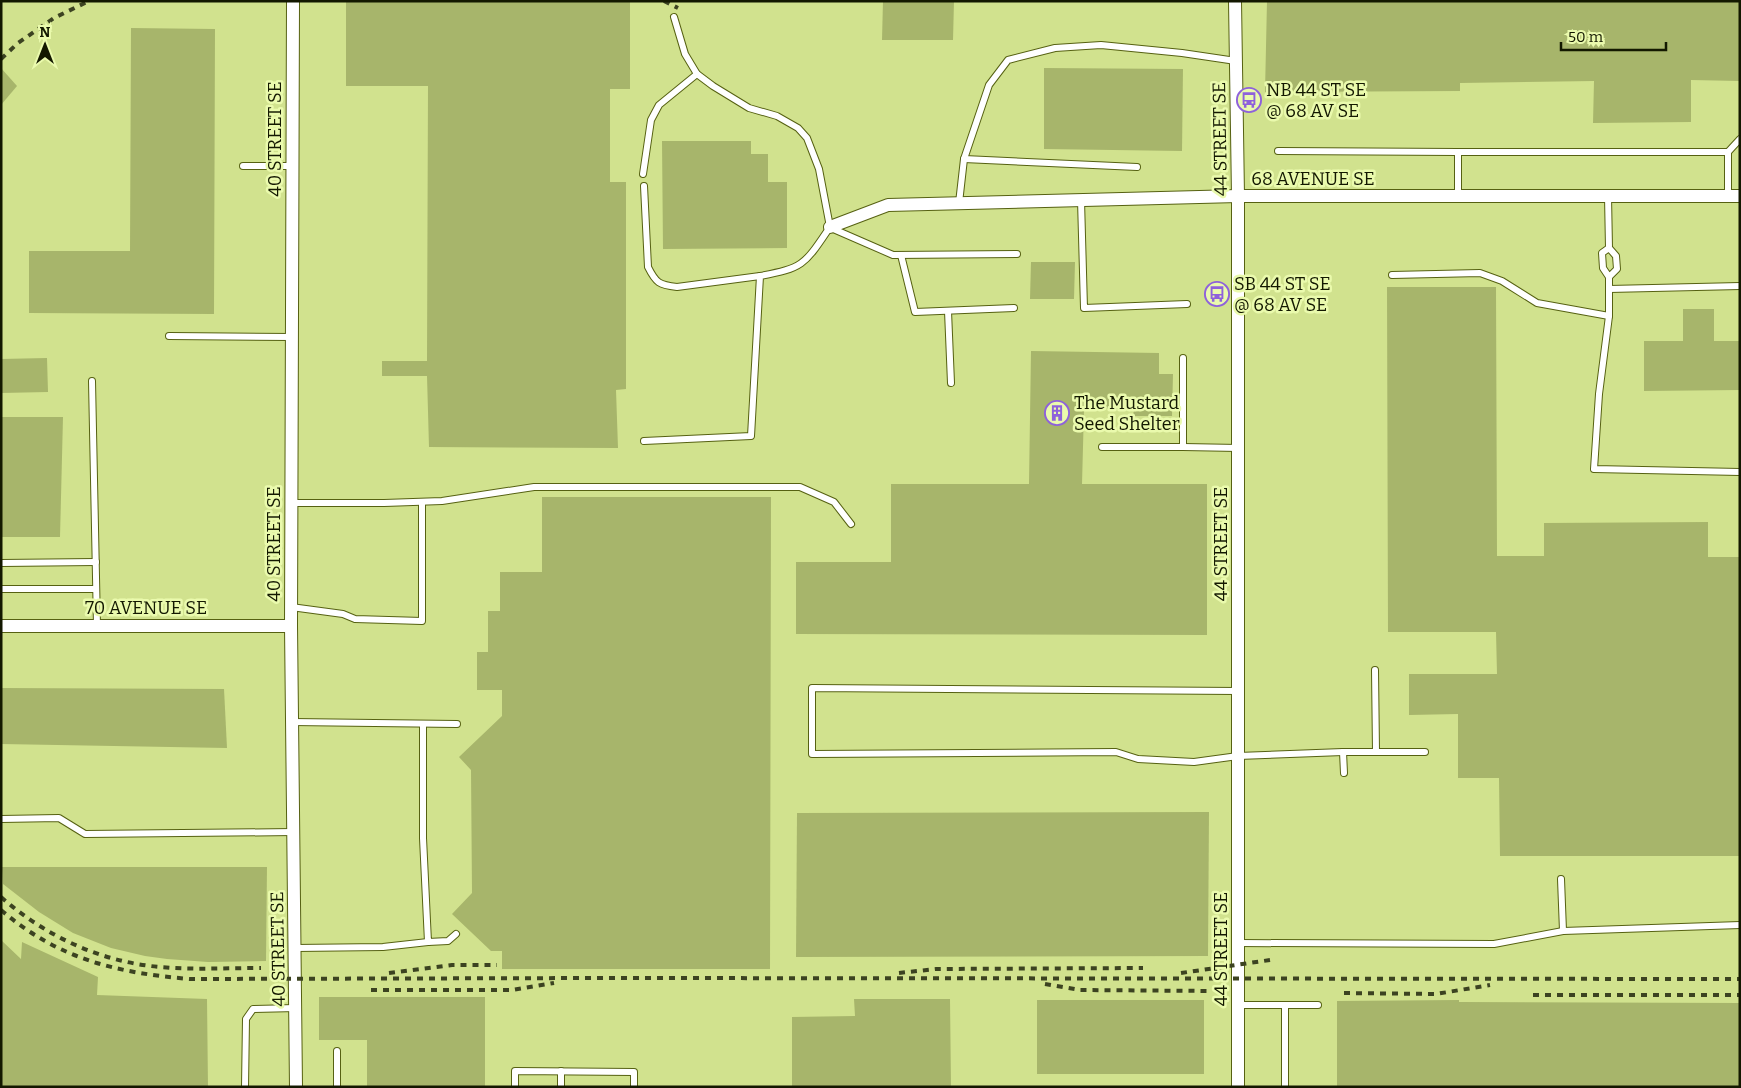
<svg xmlns="http://www.w3.org/2000/svg" width="1741" height="1088" viewBox="0 0 1741 1088" font-family="Bitter,serif">
<style>
.built{fill:#d1e28e}
.building{fill:#a7b56b}
.lines{fill:none;stroke-linecap:round;stroke-linejoin:round}
.lane-casing{stroke:#566112;stroke-width:8}
.street-casing{stroke:#566112;stroke-width:14}
.lane{stroke:#fff;stroke-width:6}
.street{stroke:#fff;stroke-width:12}
.rail{stroke:#3c4321;stroke-width:4;stroke-dasharray:6 6;stroke-linecap:butt}
.labels{text-anchor:middle;dominant-baseline:central;stroke-width:5;stroke-linejoin:round;paint-order:stroke}
.poi-label{font-size:18px;fill:#131800;stroke:#eafaad;text-anchor:start}
.street-label{font-size:18px;fill:#131800;stroke:#eafaad}
</style>
<rect width="100%" height="100%" fill="#ddeda0"/>
<rect class="built" x="1" y="1" width="1739" height="1086"/>
<g class="building">
<polygon points="346,1 630,1 630,89 610,89 610,182 626,182 626,389 616,390 618,448 429,447 427,376 382,376 382,361 427,361 428,86 346,86"/>
<polygon points="883,1 954,1 953,40 882,40"/>
<polygon points="1267,1 1740,1 1740,81 1691,80 1691,122 1593,123 1594,81 1460,83 1460,91 1265,92"/>
<polygon points="131,28 215,29 214,314 29,313 29,251 130,251"/>
<polygon points="1,68 17,86 1,105"/>
<polygon points="1044,68 1183,69 1182,151 1044,149"/>
<polygon points="662,141 751,141 751,154 768,154 768,182 787,182 787,248 663,249"/>
<polygon points="1031,262 1075,262 1074,299 1030,299"/>
<polygon points="1387,287 1496,287 1497,556 1544,556 1544,523 1708,522 1708,557 1740,557 1740,856 1500,856 1499,778 1458,778 1458,714 1409,715 1409,674 1497,674 1496,632 1388,632"/>
<polygon points="1683,309 1714,309 1714,341 1740,341 1740,390 1644,391 1644,341 1683,341"/>
<polygon points="1031,351 1159,353 1159,374 1173,374 1172,416 1133,416 1134,409 1084,409 1082,484 1207,484 1207,635 796,634 796,562 891,562 891,484 1029,484"/>
<polygon points="47,358 48,392 1,393 1,359"/>
<polygon points="1,417 63,417 60,537 1,537"/>
<polygon points="542,497 771,497 770,969 502,969 502,951 491,951 452,914 472,893 471,770 459,757 502,716 502,690 477,690 477,652 488,652 488,611 500,611 500,572 542,572"/>
<polygon points="1,688 224,689 227,748 1,744"/>
<polygon points="1209,812 1208,956 796,957 797,813"/>
<polygon points="2,867 267,867 266,961 208,962 167,959 145,956 111,948 73,933 39,912 3,884"/>
<polygon points="1,940 21,959 22,942 98,977 97,995 207,999 208,1087 1,1087"/>
<polygon points="319,997 485,997 485,1087 367,1087 367,1040 319,1040"/>
<polygon points="854,999 950,999 951,1087 792,1087 792,1017 855,1016"/>
<rect x="1037" y="1000" width="167" height="74"/>
<polygon points="1459,1000 1459,1002 1740,1003 1740,1087 1337,1087 1337,1001"/>
</g>
<g class="lines">
<defs>
<g id="lane">
<polyline points="1278,151 1458,152"/>
<polyline points="1728,152 1740,139"/>
<polyline points="964,159 1137,167"/>
<polyline points="243,166 292,166"/>
<polyline points="643,174 651,120 659,105 697,74"/>
<path d="M644,186L648,267C656,283 659,285 677,287L760,276"/>
<polyline points="1458,196 1458,152 1728,152 1728,196"/>
<polyline points="1608,196 1609,248 1616,256 1617,269 1609,277 1603,268 1602,253 1609,248"/>
<polyline points="1081,200 1084,308 1187,304"/>
<polyline points="959,203 964,159 989,85 1008,60 1055,48 1101,45 1182,53 1236,61"/>
<polyline points="831,228 893,255 1017,254"/>
<polyline points="901,255 915,312 1014,308"/>
<polyline points="1392,275 1480,273 1502,281 1537,303 1609,316"/>
<polyline points="1609,277 1609,316 1599,394 1594,469 1740,472"/>
<polyline points="1609,289 1740,286"/>
<polyline points="948,311 951,383"/>
<polyline points="169,336 292,337"/>
<polyline points="92,381 97,626"/>
<path d="M644,441L751,436L760,276C804,268 805,264 830,227L819,169L807,138L798,128L777,116L749,108L713,86L697,74L685,54L674,17"/>
<polyline points="1102,447 1183,447 1183,358"/>
<polyline points="1183,447 1239,448"/>
<polyline points="291,503 384,503 442,501 534,487 800,487 834,502 851,524"/>
<polyline points="1,563 96,562"/>
<polyline points="1,589 96,589"/>
<polyline points="291,607 343,614 355,619 422,621 422,502"/>
<polyline points="1375,670 1376,752"/>
<polyline points="1239,691 812,688 812,754 1116,752 1138,759 1194,762 1238,756 1343,752 1425,752"/>
<polyline points="292,722 457,724"/>
<polyline points="423,724 423,838 428,942 448,941 456,934"/>
<polyline points="1343,752 1344,773"/>
<polyline points="1,819 59,818 85,834 294,832"/>
<polyline points="1561,879 1563,931"/>
<polyline points="1239,943 1494,944 1563,931 1740,925"/>
<polyline points="295,948 383,947 428,942"/>
<polyline points="1239,1005 1318,1005"/>
<polyline points="1285,1005 1285,1087"/>
<polyline points="337,1051 337,1087"/>
<polyline points="245,1087 246,1019 253,1009 296,1008"/>
<polyline points="515,1087 515,1071 634,1072 634,1087"/>
<polyline points="561,1087 561,1071"/>
</g>
<g id="street">
<polyline points="293,1 291,626 296,1087"/>
<polyline points="1235,1 1238,196 1238,1087"/>
<polyline points="830,227 888,205 1238,196 1740,196"/>
<polyline points="1,626 291,626"/>
</g>
</defs>
<use href="#lane" class="lane-casing"/>
<use href="#street" class="street-casing"/>
<use href="#lane" class="lane"/>
<use href="#street" class="street"/>
<g class="rail">
<polyline points="664,1 678,8"/>
<polyline points="1,59 18,43 54,18 89,1"/>
<path d="M1,897C45,936 101,962 160,967C194,970 227,968 261,968"/>
<path d="M1,910C58,959 117,973 190,979L604,978L1740,979"/>
<polyline points="389,973 452,965 497,965"/>
<polyline points="899,973 936,969 1143,968"/>
<polyline points="1181,973 1270,960"/>
<polyline points="1045,984 1080,990 1211,991"/>
<polyline points="371,990 512,990 554,983"/>
<polyline points="1344,993 1436,994 1490,985"/>
<polyline points="1533,995 1740,995"/>
</g>
</g>
<defs>
<symbol id="bus-ring" viewBox="-11 -11 22 22"><circle r="9.5" fill="#eafaad" stroke="#8e61db" stroke-width="1.5"/><path d="M-5-6H5V4H4V6H2V4H-2V6H-4V4H-5ZM-3.5-4V0h7V-4ZM-3.5 1.2v1.5H-2V1.2ZM2 1.2v1.5H3.5V1.2Z" fill="#8e61db"/></symbol>
<symbol id="building-ring" viewBox="-11 -11 22 22"><circle r="9.5" fill="#eafaad" stroke="#8e61db" stroke-width="1.5"/><path d="M-4-6H4V6H1V3H-1V6H-4ZM-2.5-4.3h1.7v1.8h-1.7ZM.8-4.3h1.7v1.8H.8ZM-2.5-1h1.7V.8h-1.7ZM.8-1h1.7V.8H.8Z" fill="#8e61db"/></symbol>
</defs>
<g fill-rule="evenodd">
<use href="#bus-ring" x="1235" y="86" width="28" height="28"/>
<use href="#bus-ring" x="1203" y="280" width="28" height="28"/>
<use href="#building-ring" x="1043" y="399" width="28" height="28"/>
</g>
<g class="labels">
<g class="poi-label">
<text x="1266" y="90">NB 44 ST SE<tspan x="1266" dy="21">@ 68 AV SE</tspan></text>
<text x="1234" y="284">SB 44 ST SE<tspan x="1234" dy="21">@ 68 AV SE</tspan></text>
<text x="1074" y="403">The Mustard<tspan x="1074" dy="21">Seed Shelter</tspan></text>
</g>
<g class="street-label">
<text transform="translate(275 139) rotate(-90)">40 STREET SE</text>
<text transform="translate(1220 139) rotate(-91)">44 STREET SE</text>
<text x="1313" y="179">68 AVENUE SE</text>
<text transform="translate(274 544) rotate(-90)">40 STREET SE</text>
<text transform="translate(1221 544) rotate(-90)">44 STREET SE</text>
<text x="146" y="608">70 AVENUE SE</text>
<text transform="translate(278 949) rotate(-91)">40 STREET SE</text>
<text transform="translate(1221 949) rotate(-90)">44 STREET SE</text>
</g>
</g>
<rect width="1741" height="1088" fill="none" stroke="#131800" stroke-width="5"/>
<g transform="translate(45 45)" stroke="#eafaad" stroke-width="4" paint-order="stroke">
<path d="M0-4L9 19L0 12L-9 19Z" fill="#131800"/>
<text y="-8" font-size="14" font-weight="bold" text-anchor="middle" fill="#131800">N</text>
</g>
<path d="M1561 42v8h105v-8" fill="none" stroke="#131800" stroke-width="2.5"/>
<text x="1568" y="42" font-size="15" fill="#131800" stroke="#eafaad" stroke-width="4" paint-order="stroke">50 m</text>
</svg>
